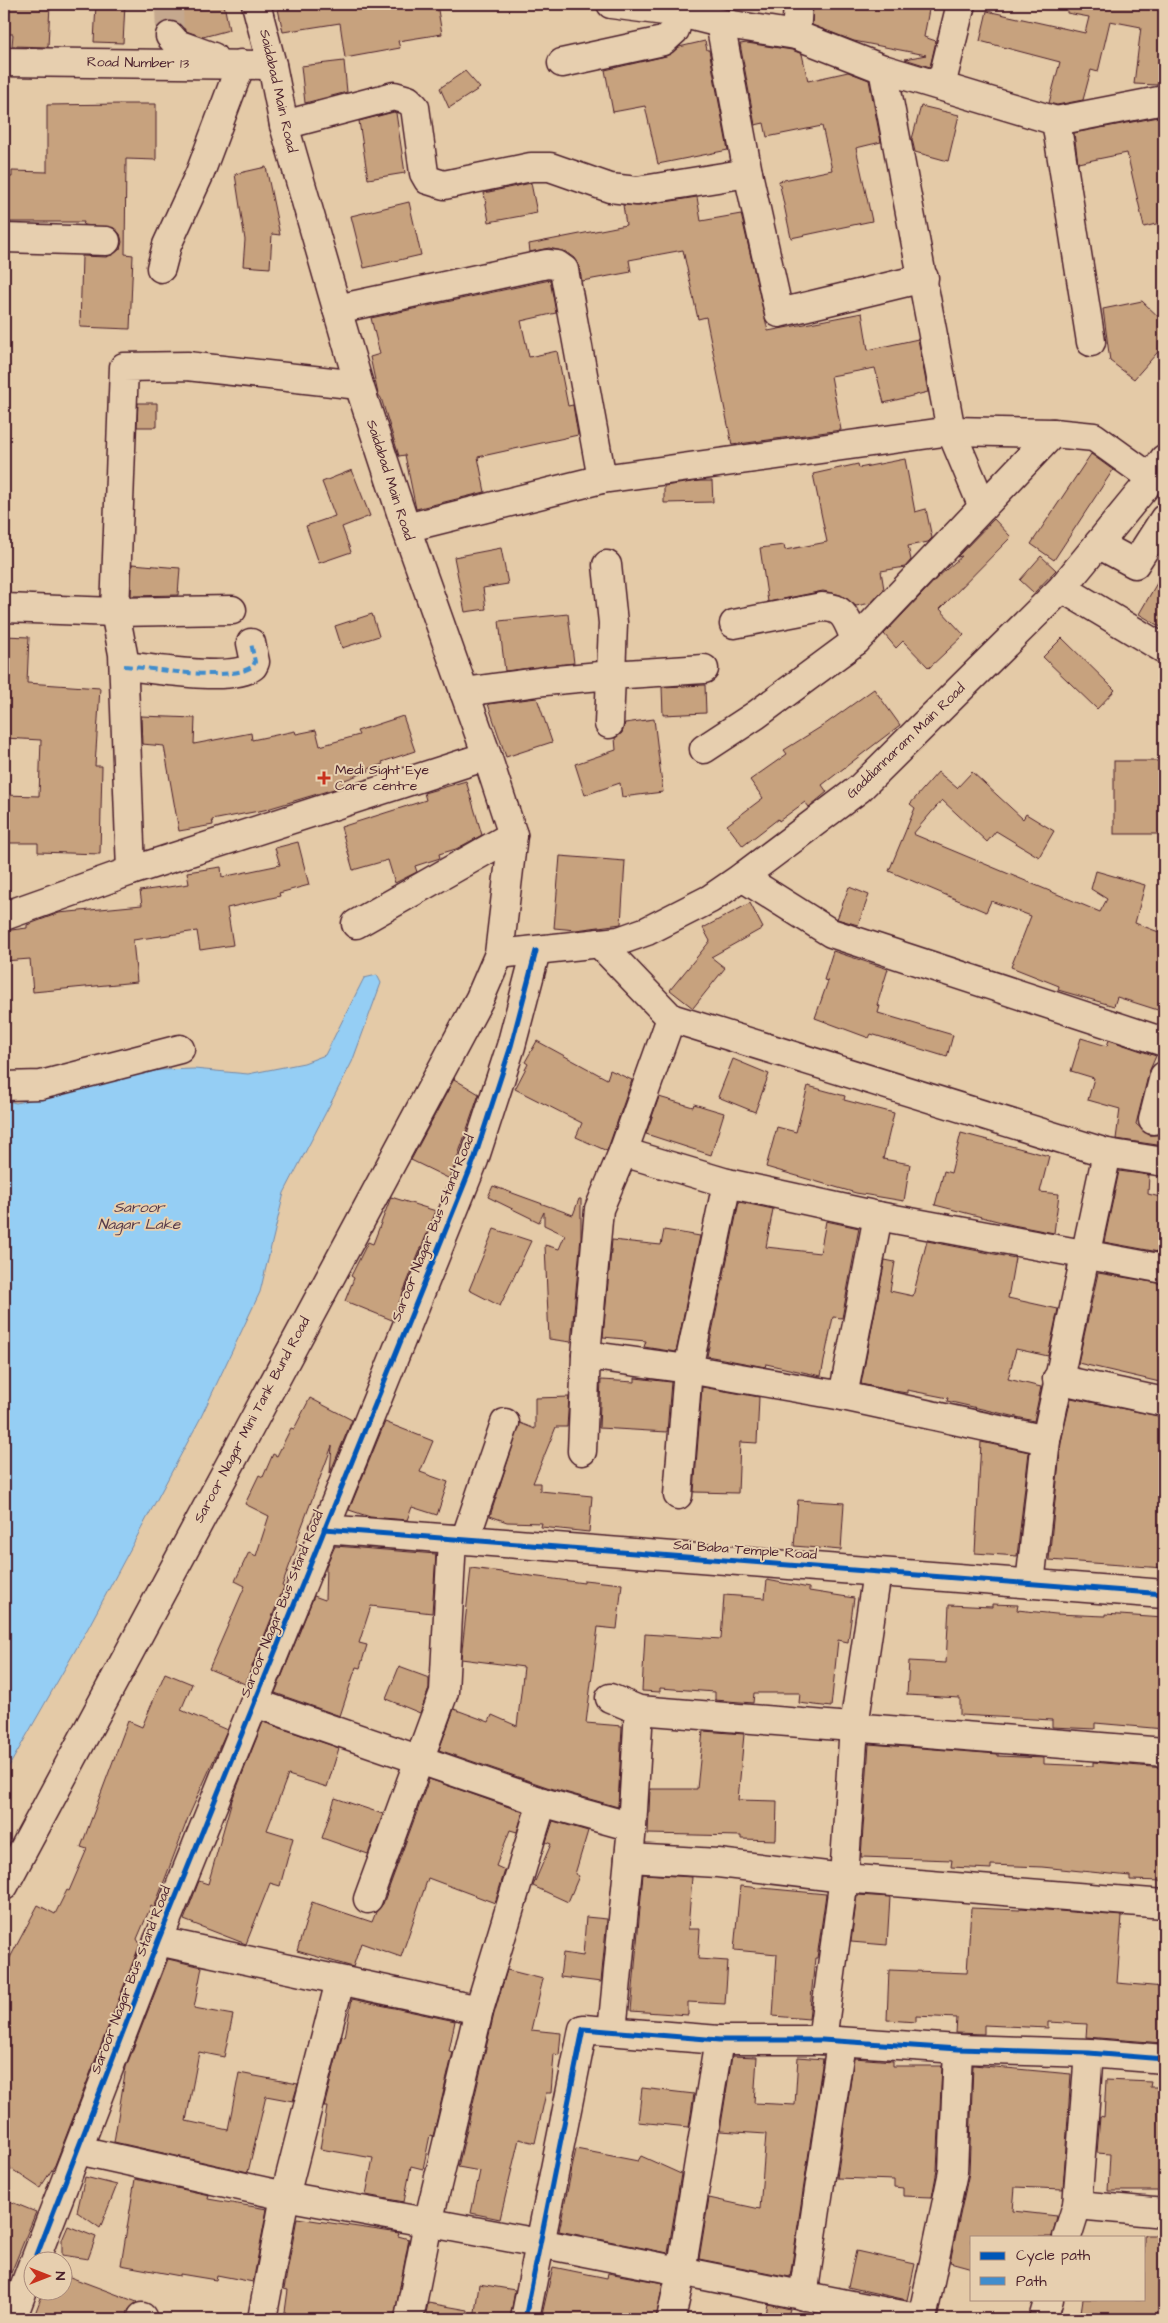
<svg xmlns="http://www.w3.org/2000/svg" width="1168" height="2323" viewBox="0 0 1168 2323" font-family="'Architects Daughter',sans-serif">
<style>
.water{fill:#95cef4;stroke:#7788a4}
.building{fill:#c7a27e;stroke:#4a1f2b}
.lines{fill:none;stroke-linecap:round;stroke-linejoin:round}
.minor-tunnel{stroke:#c5a88e;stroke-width:28;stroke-dasharray:28 14;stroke-linecap:butt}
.minor-casing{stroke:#4a1f2b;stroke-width:31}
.major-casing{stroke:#4a1f2b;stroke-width:31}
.minor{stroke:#e7cfaf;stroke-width:28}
.major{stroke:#e7cfaf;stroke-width:28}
.quiet{stroke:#418dcd;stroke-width:4;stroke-dasharray:8 4;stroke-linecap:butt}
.cycleway-casing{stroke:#e7cfaf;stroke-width:8}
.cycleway{stroke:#0057b8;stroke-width:5}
.poi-dot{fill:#c8321e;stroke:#e7cfaf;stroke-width:2}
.labels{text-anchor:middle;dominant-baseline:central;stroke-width:4;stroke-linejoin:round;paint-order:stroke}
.street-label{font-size:14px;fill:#4a1f2b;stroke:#e7cfaf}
.poi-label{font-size:14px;fill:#4a1f2b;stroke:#e7cfaf;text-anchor:start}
.water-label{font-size:15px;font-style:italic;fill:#553949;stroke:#e7cfaf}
</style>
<rect width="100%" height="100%" fill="#e4caa7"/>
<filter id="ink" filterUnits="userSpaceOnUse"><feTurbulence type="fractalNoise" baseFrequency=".02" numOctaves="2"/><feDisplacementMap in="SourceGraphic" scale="10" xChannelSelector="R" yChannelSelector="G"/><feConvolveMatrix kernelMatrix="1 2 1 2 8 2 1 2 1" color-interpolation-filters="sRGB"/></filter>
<g filter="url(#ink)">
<polygon class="water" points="377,975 381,983 352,1062 284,1193 260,1292 200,1419 88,1628 4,1775 4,1100 16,1103 159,1070 194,1069 248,1074 304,1063 325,1055 364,978"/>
<g class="building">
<polygon points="4,4 50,4 48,47 12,46 13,34 4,34"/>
<polygon points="96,4 125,4 123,43 94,42"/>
<polygon points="181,4 224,4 229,30 203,37 186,31 182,26"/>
<polygon points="308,4 437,4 442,34 398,41 400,48 345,58 340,23 283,32 278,9"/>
<polygon points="813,4 930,4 924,37 936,41 930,67 905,59 926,55 854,41 812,25"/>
<polygon points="1067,4 1164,4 1164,34 1158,85 1134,84 1141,27 1110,21 1098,72 1091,70 1083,100 1057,105 1049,103 1060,62 980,41 987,11 1085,33 1089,17 1067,13"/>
<polygon points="705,41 707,50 709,50 728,150 658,164 645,106 613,112 605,70 666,56 679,47"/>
<polygon points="747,43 792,50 802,54 808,81 848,72 869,80 881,142 856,148 872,221 791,238 779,181 832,170 822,126 767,137 764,123 755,125 740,44"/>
<polygon points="344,61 347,92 305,103 301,66"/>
<polygon points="465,71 480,88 449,108 440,88"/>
<polygon points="121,104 156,104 156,160 126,159 125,254 133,255 130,329 80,327 82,256 106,257 114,254 120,249 122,242 120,234 114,228 83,225 84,222 4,222 4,177 12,177 12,171 47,172 47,105"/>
<polygon points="921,106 959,115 948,161 915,152 912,139"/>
<polygon points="394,112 396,113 405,173 368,179 359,121"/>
<polygon points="1164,116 1164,222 1144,227 1127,153 1078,163 1074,133"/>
<polygon points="266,167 280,235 272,234 270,268 243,266 245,240 235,174"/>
<polygon points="531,183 537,213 489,222 484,193"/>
<polygon points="697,197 701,221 741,214 768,331 862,313 868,350 918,339 928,392 884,403 875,368 831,376 841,430 732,445 706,317 698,319 683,250 629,260 631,272 582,281 579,267 574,258 566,252 549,248 530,252 529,244 626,225 623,205 640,206"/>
<polygon points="409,202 421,255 364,268 351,216"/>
<polygon points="550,280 556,313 521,321 529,357 557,351 568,406 573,405 578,435 478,457 485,492 416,509 405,455 399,456 381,398 378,394 370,357 380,354 371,318"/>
<polygon points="1142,301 1164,322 1164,345 1134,379 1110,361 1103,309"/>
<polygon points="138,403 157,403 157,427 137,427"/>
<polygon points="1091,454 1113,470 1054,560 1031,544"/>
<polygon points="905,459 915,512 926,509 932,538 928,542 908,546 911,560 905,567 881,571 884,589 871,603 856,606 841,595 823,591 768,602 760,548 784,545 785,550 827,542 813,474 858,464 859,468"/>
<polygon points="352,470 370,516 342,527 351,552 319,563 306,526 335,516 322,482"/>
<polygon points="699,481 712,481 713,502 664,503 664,486"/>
<polygon points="994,519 1011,537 940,609 964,635 929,668 903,641 896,648 884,634 939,576 962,556 957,557"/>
<polygon points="501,548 508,584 483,588 486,609 465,612 454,557"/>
<polygon points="1041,556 1056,570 1034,593 1020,580"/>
<polygon points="132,564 180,568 178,595 131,596"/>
<polygon points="1164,571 1164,629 1139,614"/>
<polygon points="372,614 379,636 342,648 335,626"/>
<polygon points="568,614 574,663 505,671 499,621"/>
<polygon points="4,636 29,637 27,683 100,688 95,766 102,766 100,854 38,852 38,843 4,843 4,795 39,796 41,740 4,738"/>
<polygon points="1062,638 1115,690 1097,709 1043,657"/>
<polygon points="705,685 706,713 663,715 662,687"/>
<polygon points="874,689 900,725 822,785 827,792 809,807 805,802 779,821 778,819 743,846 727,825 763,798 750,780 787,754 784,750 824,725"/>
<polygon points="537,698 552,742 506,757 488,704"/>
<polygon points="141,716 195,718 194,744 251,733 252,740 295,731 296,734 316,730 320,746 359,735 357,731 403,716 415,751 382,762 383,764 368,769 369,771 342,781 344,786 264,810 212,820 213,825 179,831 164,746 142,744"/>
<polygon points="654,719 663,792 622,797 620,783 585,795 575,764 616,750 615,738 622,733 625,723"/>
<rect x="1114" y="761" width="50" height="73"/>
<polygon points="938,772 957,788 972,772 1023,819 1026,814 1054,831 1039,857 996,831 987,842 942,800 913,834 1100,912 1107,899 1091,889 1096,871 1145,885 1135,923 1164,934 1164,1012 1117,997 1114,1006 1058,990 1059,986 1011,967 1031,916 991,901 986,912 889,871 915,808 910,804"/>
<polygon points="466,781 482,835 456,849 439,854 440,858 415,866 417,872 395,883 388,860 353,870 341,827 426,800 424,793"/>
<polygon points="298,842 309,885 279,893 280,896 227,908 233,945 200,950 197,931 133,940 137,982 33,992 30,959 4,961 4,931 27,928 27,925 59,913 142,905 140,891 189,884 187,872 221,867 222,877 280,865 275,848"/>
<polygon points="560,856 625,861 621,924 576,930 554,928"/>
<polygon points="849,887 869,895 858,925 837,919"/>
<polygon points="750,903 763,928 711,957 725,968 693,1008 670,990 710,941 703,928"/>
<polygon points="833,951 888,969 877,1005 880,1006 878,1013 953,1035 947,1057 871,1034 869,1038 815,1018 828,981 824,980"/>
<polygon points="1081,1038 1107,1046 1109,1040 1156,1056 1149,1072 1136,1124 1149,1135 1157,1135 1164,1131 1164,1146 1116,1139 1120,1109 1088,1100 1094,1078 1071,1071"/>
<polygon points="537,1041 607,1079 610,1070 632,1080 607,1151 576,1137 582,1123 515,1089 528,1064 525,1062"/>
<polygon points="733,1059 769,1074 755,1112 718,1097"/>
<polygon points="454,1079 479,1094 450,1179 411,1160"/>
<polygon points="808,1086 845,1096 844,1100 894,1113 883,1159 910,1164 904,1201 856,1193 766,1167 777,1127 796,1132"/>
<polygon points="659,1097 693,1107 694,1104 724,1113 711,1155 646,1134"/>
<polygon points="961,1133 1049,1156 1040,1192 1059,1194 1054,1233 1013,1225 935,1205 944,1171 951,1173"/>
<polygon points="1119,1171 1149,1175 1148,1194 1164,1198 1164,1253 1104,1242"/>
<polygon points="493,1186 573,1215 579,1199 581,1199 581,1237 571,1342 549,1339 545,1245 559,1249 565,1235 544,1225 544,1212 539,1222 488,1197"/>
<polygon points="391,1197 436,1211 392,1320 345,1301 354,1278 351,1276 368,1242 373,1244"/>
<polygon points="739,1202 773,1209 766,1247 820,1253 826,1221 859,1228 842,1318 833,1317 821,1376 766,1364 765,1367 707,1356"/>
<polygon points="494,1229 531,1241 500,1306 469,1290"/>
<polygon points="664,1230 700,1236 676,1352 644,1347 646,1341 603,1337 612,1240 661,1245"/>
<polygon points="927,1241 1015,1258 1008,1298 1058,1309 1048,1356 1016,1349 1008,1379 1041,1387 1034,1421 947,1401 948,1398 907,1390 907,1393 894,1391 861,1384 885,1260 895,1262 890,1291 913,1296"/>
<polygon points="1098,1273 1164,1284 1164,1383 1078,1363"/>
<polygon points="635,1378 671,1382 667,1432 599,1428 601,1380 635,1382"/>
<polygon points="702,1387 759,1397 757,1443 740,1442 738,1493 694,1492"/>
<polygon points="569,1397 567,1427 556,1427 533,1483 540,1483 540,1491 592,1496 589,1532 541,1527 542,1523 507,1522 490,1516 520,1423 535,1429 535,1398"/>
<polygon points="310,1398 352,1420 330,1473 332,1446 296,1542 298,1542 282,1586 284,1587 245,1684 209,1669 245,1586 235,1581 249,1552 256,1556 269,1516 245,1504 259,1475 263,1477 273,1454 277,1456 291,1428 294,1429"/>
<polygon points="1071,1398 1164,1417 1164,1568 1049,1560 1061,1442"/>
<polygon points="385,1422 433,1441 420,1472 448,1482 437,1515 412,1507 407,1520 370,1517 349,1510"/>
<polygon points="981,1442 1029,1452 1017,1556 975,1553"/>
<polygon points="798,1500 844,1503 841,1550 794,1546"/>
<polygon points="335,1546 436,1554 432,1613 371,1606 359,1643 367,1645 360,1668 356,1667 340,1716 275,1693 314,1596 325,1600 326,1566"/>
<polygon points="471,1568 584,1583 584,1580 622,1584 617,1629 598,1627 586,1723 622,1726 618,1807 547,1787 439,1750 454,1709 489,1722 492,1715 517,1726 524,1667 461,1659"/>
<polygon points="767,1580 809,1588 809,1591 854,1598 848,1642 838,1640 831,1707 799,1703 800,1693 754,1693 753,1703 715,1700 715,1692 660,1688 660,1692 642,1691 645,1634 721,1639 724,1595 765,1598"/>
<polygon points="992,1604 1018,1605 1017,1610 1056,1614 1105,1616 1105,1614 1164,1618 1164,1729 1095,1723 1095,1729 1052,1727 1052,1720 960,1715 960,1698 907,1695 909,1661 946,1663 949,1605 992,1607"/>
<polygon points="399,1667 429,1678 429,1689 420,1713 386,1699"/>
<polygon points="165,1673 192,1684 181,1710 227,1730 188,1818 154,1908 151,1906 137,1939 140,1944 55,2165 40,2188 4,2164 4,1969 38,1905 55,1914 67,1890 69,1891 87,1849 81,1847 128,1721 142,1727"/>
<polygon points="263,1722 339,1748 327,1787 288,1775 267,1830 293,1838 280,1886 270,1883 246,1944 184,1920 199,1881 208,1884 232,1800"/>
<polygon points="703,1731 744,1734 738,1800 777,1801 776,1840 741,1839 741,1836 648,1834 650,1789 697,1789"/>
<polygon points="869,1744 998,1754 998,1756 1044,1758 1044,1764 1093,1766 1093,1762 1164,1768 1162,1826 1164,1826 1164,1881 1130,1880 1130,1876 1042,1867 991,1865 991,1869 951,1867 952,1860 861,1857"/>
<polygon points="429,1779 523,1812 517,1832 510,1830 496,1866 505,1870 495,1903 428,1878 401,1957 361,1943 353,1967 297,1951 312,1902 372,1922 376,1912 383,1904"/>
<polygon points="335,1798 383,1814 368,1854 322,1838"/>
<polygon points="553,1821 588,1831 575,1874 579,1876 568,1902 533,1886 551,1844 546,1842"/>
<polygon points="643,1874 692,1877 688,1929 700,1929 698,1959 728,1961 725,2004 688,2002 688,2015 631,2011"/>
<polygon points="740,1886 826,1894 817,1958 815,1958 809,2019 773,2016 777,1954 734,1950"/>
<polygon points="857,1895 890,1897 887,1945 851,1942"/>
<polygon points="971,1908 1020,1910 1021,1908 1122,1916 1117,1983 1164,1987 1163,2043 1086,2037 1087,2024 1048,2022 1048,2028 984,2025 984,2034 956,2033 957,2018 916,2016 916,2022 887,2020 889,1970 967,1973"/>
<polygon points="586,1917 607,1919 601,1982 560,1977 563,1953 583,1956"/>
<polygon points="168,1959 202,1967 194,2008 233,2015 224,2057 199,2052 186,2121 228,2130 239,2073 298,2084 293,2101 266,2096 248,2172 114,2142 126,2067"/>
<polygon points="507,1970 543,1979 531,2030 561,2033 559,2055 554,2054 551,2093 546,2093 535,2143 519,2139 500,2219 471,2213 480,2171 458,2167 494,2014"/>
<polygon points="352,1999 455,2021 449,2051 453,2052 433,2136 430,2135 423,2169 411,2166 404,2202 366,2195 373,2158 320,2149 327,2107 324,2107 342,2036 345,2037"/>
<polygon points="732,2056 757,2057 754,2103 795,2105 798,2057 823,2059 790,2277 699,2259 709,2198 760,2209 766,2134 720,2131"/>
<polygon points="854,2058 893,2061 893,2066 942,2066 937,2170 932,2197 903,2196 903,2188 894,2187 894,2180 837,2178"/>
<polygon points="973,2065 1071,2074 1063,2189 1015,2187 1013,2211 1057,2216 1052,2237 972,2237 972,2268 950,2262 969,2173"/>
<polygon points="1106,2080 1151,2082 1150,2087 1164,2087 1164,2191 1108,2191 1110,2154 1097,2153 1100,2116 1104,2117"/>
<polygon points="642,2088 694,2094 689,2127 638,2122"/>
<polygon points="576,2149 638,2161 641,2156 681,2174 668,2253 559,2231"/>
<polygon points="85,2177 117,2185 100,2228 77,2212"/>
<polygon points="135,2179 209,2195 208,2199 267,2209 253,2282 217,2275 216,2280 180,2274 180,2276 121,2265"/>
<polygon points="4,2199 36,2212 4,2290"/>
<polygon points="297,2218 399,2233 398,2236 409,2239 394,2319 284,2319 288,2290 284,2289"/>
<polygon points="68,2226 96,2237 88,2259 62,2255 62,2240"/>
<polygon points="1144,2235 1164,2235 1164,2319 1080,2319 1083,2299 1144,2299"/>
<polygon points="856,2251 915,2264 907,2300 848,2287"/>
<polygon points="553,2267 607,2278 608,2273 663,2283 656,2319 541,2319"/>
<polygon points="62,2274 126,2298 137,2302 129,2309 126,2319 33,2319 44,2290 62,2290"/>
<polygon points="479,2284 515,2290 510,2319 474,2319"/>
<polygon points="428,2303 468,2310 468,2319 425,2319"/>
<polygon points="768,2304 790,2309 787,2319 765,2319"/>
</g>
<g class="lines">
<polyline class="minor-tunnel" points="169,4 170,36"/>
<defs>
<g id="minor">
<polyline points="611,4 680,13 720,23 796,35 883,69 1056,121"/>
<polyline points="720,23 748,173 779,313 924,278"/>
<polyline points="796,35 798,4"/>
<polyline points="170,36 177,44 213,57"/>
<polyline points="4,62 272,65"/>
<polyline points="562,63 663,41 675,30 680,13"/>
<polyline points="883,69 951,431 983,507"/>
<polyline points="941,86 961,4"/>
<polyline points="284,125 394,96 408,100 415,107 424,173 428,180 444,185 531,167 550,167 610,188 637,191 748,173"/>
<polyline points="4,238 106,241"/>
<polyline points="161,268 167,245 200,173 241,64"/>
<polyline points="337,309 547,264 557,265 564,270 602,479"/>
<polyline points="1091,342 1056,121 1164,100"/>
<polyline points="406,528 602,479 951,431 1053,433 1094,437 1151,478"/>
<polyline points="1098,544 1135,564 1164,519"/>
<polyline points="1062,588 1164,649"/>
<polyline points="4,608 115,612 232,610"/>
<path d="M734,624L822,607C846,607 847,622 856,641"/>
<path d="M124,666C152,668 232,683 253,666L255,662L251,643"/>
<polyline points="464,692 545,681 611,675 613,623 607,565"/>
<polyline points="609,724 611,675 704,669"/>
<polyline points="704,749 756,715 856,641 1053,433"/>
<polyline points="131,871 123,654 115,612 124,367 187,366 359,385"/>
<polyline points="742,877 831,933 1164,1042"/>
<polyline points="4,916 131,871 487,756"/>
<polyline points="356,924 513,835"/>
<polyline points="599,943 671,1018 1107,1153 1164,1162"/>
<polyline points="4,1086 41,1085 180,1049"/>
<polyline points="1153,1120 1164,1076"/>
<polyline points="623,1152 727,1183 878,1216 1164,1269"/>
<polyline points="586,1355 688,1369 843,1396 1046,1440"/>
<polyline points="1057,1379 1164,1402"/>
<polyline points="843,1396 878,1216"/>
<polyline points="582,1451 586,1355 599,1209 623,1152 671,1018"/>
<polyline points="678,1495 688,1369 727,1183"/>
<polyline points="324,1529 1164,1594"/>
<polyline points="465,1540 505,1423"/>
<polyline points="1030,1584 1046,1440 1107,1153"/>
<polyline points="610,1698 639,1710 1164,1752"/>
<polyline points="255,1703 542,1802 632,1827"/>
<polyline points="629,1858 718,1863 844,1878 1164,1904"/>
<polyline points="368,1899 444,1692 452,1539"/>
<polyline points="158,1941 479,2010"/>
<polyline points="612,2031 632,1827 639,1710"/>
<polyline points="822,2040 844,1878 854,1726 877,1572"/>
<polyline points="78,2150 285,2196 539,2243 922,2319"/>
<polyline points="1077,2205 1164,2213"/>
<polyline points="1067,2237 1077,2205 1089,2053"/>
<polyline points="35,2260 158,1941 474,1160 511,1046 536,951"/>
<polyline points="803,2296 841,2043"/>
<polyline points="12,2319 32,2266"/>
<polyline points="142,2319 142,2317"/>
<polyline points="262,2319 285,2196 340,1981"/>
<polyline points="409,2319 428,2223 479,2010 542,1802"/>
<polyline points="525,2319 583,2029 719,2040 822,2040 958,2049 1089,2053 1164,2059"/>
<polyline points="671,2319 681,2272 719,2040"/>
<polyline points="922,2319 953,2172 958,2049"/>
<polyline points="1043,2319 1049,2299"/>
</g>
<g id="major">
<polyline points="499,954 619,941 647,931 710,899 742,877 859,789 1062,588 1145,487 1164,459"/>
<polyline points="4,1886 480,998 499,954 513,835 487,756 406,528 359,385 284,125 272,65 256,4"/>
</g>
</defs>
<use href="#minor" class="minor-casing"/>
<use href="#major" class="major-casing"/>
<use href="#minor" class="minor"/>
<use href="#major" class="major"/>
<path class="quiet" d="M124,666C152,668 232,683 253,666L255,662L251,643"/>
<defs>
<g id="cycleway">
<polyline points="324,1529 1164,1594"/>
<polyline points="35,2260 158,1941 474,1160 511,1046 536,951"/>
<polyline points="525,2319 583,2029 719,2040 822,2040 958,2049 1089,2053 1164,2059"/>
</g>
</defs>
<use href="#cycleway" class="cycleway-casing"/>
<use href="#cycleway" class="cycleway"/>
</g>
</g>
<path class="poi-dot" d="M321.5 770.5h5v5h5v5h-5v5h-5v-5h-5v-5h5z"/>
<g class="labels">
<g class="street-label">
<text transform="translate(138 63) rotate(1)">Road Number 13</text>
<text transform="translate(278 91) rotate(77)">Saidabad Main Road</text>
<text transform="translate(390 480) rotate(72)">Saidabad Main Road</text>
<text transform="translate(906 741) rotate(-44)">Gaddiannaram Main Road</text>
<text transform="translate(433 1228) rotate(-68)">Saroor Nagar Bus Stand Road</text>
<text transform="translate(252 1420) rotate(-62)">Saroor Nagar Mini Tank Bund Road</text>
<text transform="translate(745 1550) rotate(4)">Sai Baba Temple Road</text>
<text transform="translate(282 1604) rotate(-68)">Saroor Nagar Bus Stand Road</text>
<text transform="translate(131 1980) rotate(-69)">Saroor Nagar Bus Stand Road</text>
</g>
<g class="poi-label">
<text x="335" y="770">Medi Sight Eye<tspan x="335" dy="16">Care centre</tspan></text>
</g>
<g class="water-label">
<text x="139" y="1207">Saroor<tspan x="139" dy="17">Nagar Lake</tspan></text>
</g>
</g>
<rect width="1168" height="2323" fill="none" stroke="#e7cfaf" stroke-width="20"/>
<rect x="10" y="10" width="1148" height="2303" fill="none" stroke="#4a1f2b" stroke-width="2" filter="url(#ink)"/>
<rect x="970" y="2236" width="175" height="65" fill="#e7cfaf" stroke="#a8897a"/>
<rect x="980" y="2252" width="25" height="8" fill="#0057b8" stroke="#a8897a"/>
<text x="1016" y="2260" font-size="15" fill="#4a1f2b">Cycle path</text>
<rect x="980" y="2277" width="25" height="8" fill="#418dcd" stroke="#a8897a"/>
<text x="1016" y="2286" font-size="15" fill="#4a1f2b">Path</text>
<g transform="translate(48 2276) rotate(90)"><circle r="24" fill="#e7cfaf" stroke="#a8897a"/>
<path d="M0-4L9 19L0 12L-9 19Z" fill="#c8321e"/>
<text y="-8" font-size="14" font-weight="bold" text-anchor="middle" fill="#4a1f2b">N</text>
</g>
</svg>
